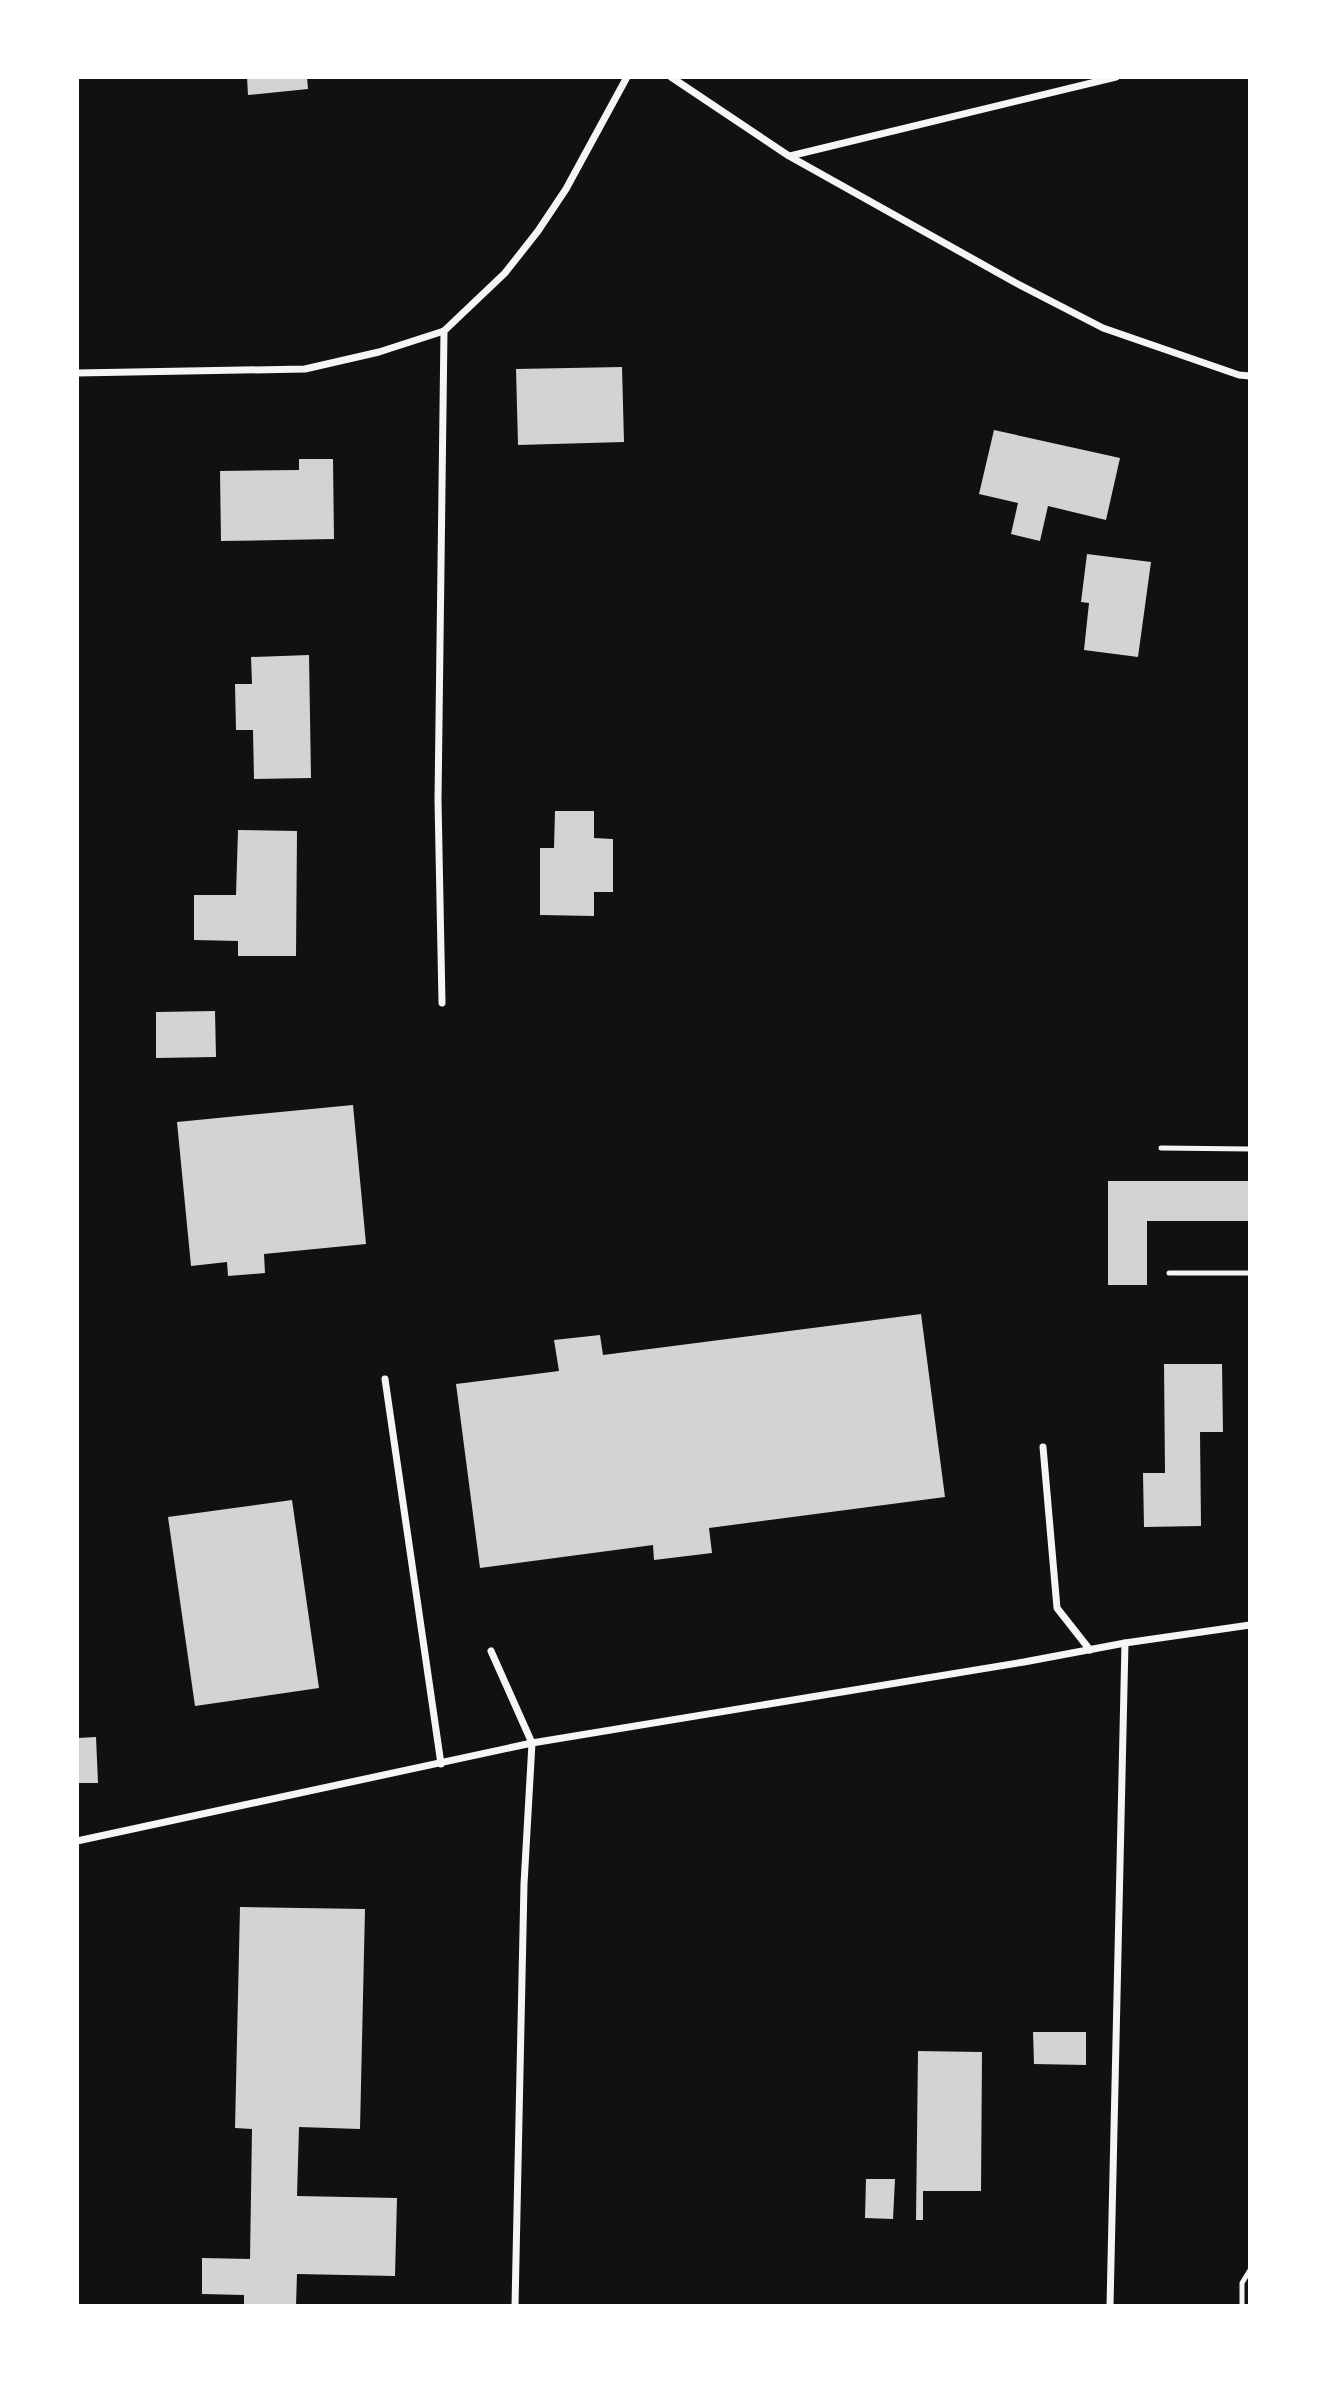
<svg xmlns="http://www.w3.org/2000/svg" width="1327" height="2383" viewBox="0 0 1327 2383" font-family="Arial,sans-serif">
<style>
.building{fill:#d3d3d3}
.lines{fill:none;stroke-linecap:round;stroke-linejoin:round}
.service{stroke:#f5f5f5;stroke-width:5}
.minor{stroke:#f5f5f5;stroke-width:7}
</style>
<rect width="100%" height="100%" fill="#111"/>
<g class="building">
<polygon points="247,77 307,77 308,89 248,95"/>
<polygon points="622,367 624,442 518,445 516,369"/>
<polygon points="994,430 1120,458 1106,520 1048,506 1040,541 1011,534 1018,503 979,494"/>
<polygon points="299,459 333,459 334,539 221,541 220,471 299,470"/>
<polygon points="1087,554 1151,562 1138,657 1084,650 1089,603 1081,602"/>
<polygon points="309,655 311,778 254,779 253,730 236,730 235,684 252,684 251,657"/>
<polygon points="555,811 594,811 594,838 613,839 613,892 594,892 594,916 540,915 540,848 554,848"/>
<polygon points="238,830 297,831 296,956 238,956 238,941 194,940 194,895 236,895"/>
<polygon points="215,1011 216,1057 156,1058 156,1012"/>
<polygon points="353,1105 366,1244 264,1254 265,1273 228,1276 227,1262 191,1266 177,1122"/>
<polygon points="1108,1181 1250,1181 1250,1221 1147,1221 1147,1285 1108,1285"/>
<polygon points="921,1314 945,1497 709,1528 712,1553 654,1560 653,1545 480,1568 456,1384 559,1371 554,1340 600,1335 603,1355"/>
<polygon points="1164,1364 1222,1364 1223,1432 1200,1432 1201,1526 1144,1527 1143,1473 1165,1473"/>
<polygon points="292,1500 319,1688 195,1706 168,1517"/>
<polygon points="96,1737 98,1783 77,1783 77,1738"/>
<polygon points="240,1907 365,1909 360,2129 299,2127 297,2196 397,2198 395,2276 297,2274 296,2306 244,2306 244,2295 202,2294 202,2258 250,2259 252,2129 235,2128"/>
<polygon points="1033,2032 1086,2032 1086,2065 1034,2064"/>
<polygon points="918,2051 982,2052 981,2191 923,2191 923,2220 916,2220"/>
<polygon points="866,2179 895,2179 893,2219 865,2218"/>
</g>
<g class="lines">
<g class="service">
<polyline points="1161,1148 1250,1149"/>
<polyline points="1169,1273 1250,1273"/>
<polyline points="1242,2306 1242,2283 1250,2270"/>
</g>
<g class="minor">
<polyline points="671,77 789,156 1016,283 1103,328 1239,375 1250,376"/>
<polyline points="790,156 1116,77"/>
<polyline points="77,373 305,369 379,352 444,331 505,273 538,231 566,189 627,77"/>
<polyline points="442,1003 438,800 444,331"/>
<polyline points="385,1379 441,1764"/>
<polyline points="1043,1447 1057,1608 1090,1650"/>
<polyline points="491,1651 532,1743 524,1884 515,2306"/>
<polyline points="77,1841 532,1743 1024,1662 1125,1643 1250,1625"/>
<polyline points="1110,2306 1125,1643"/>
</g>
</g>
<rect width="1327" height="2383" fill="none" stroke="#ffffff" stroke-width="158"/>
</svg>
